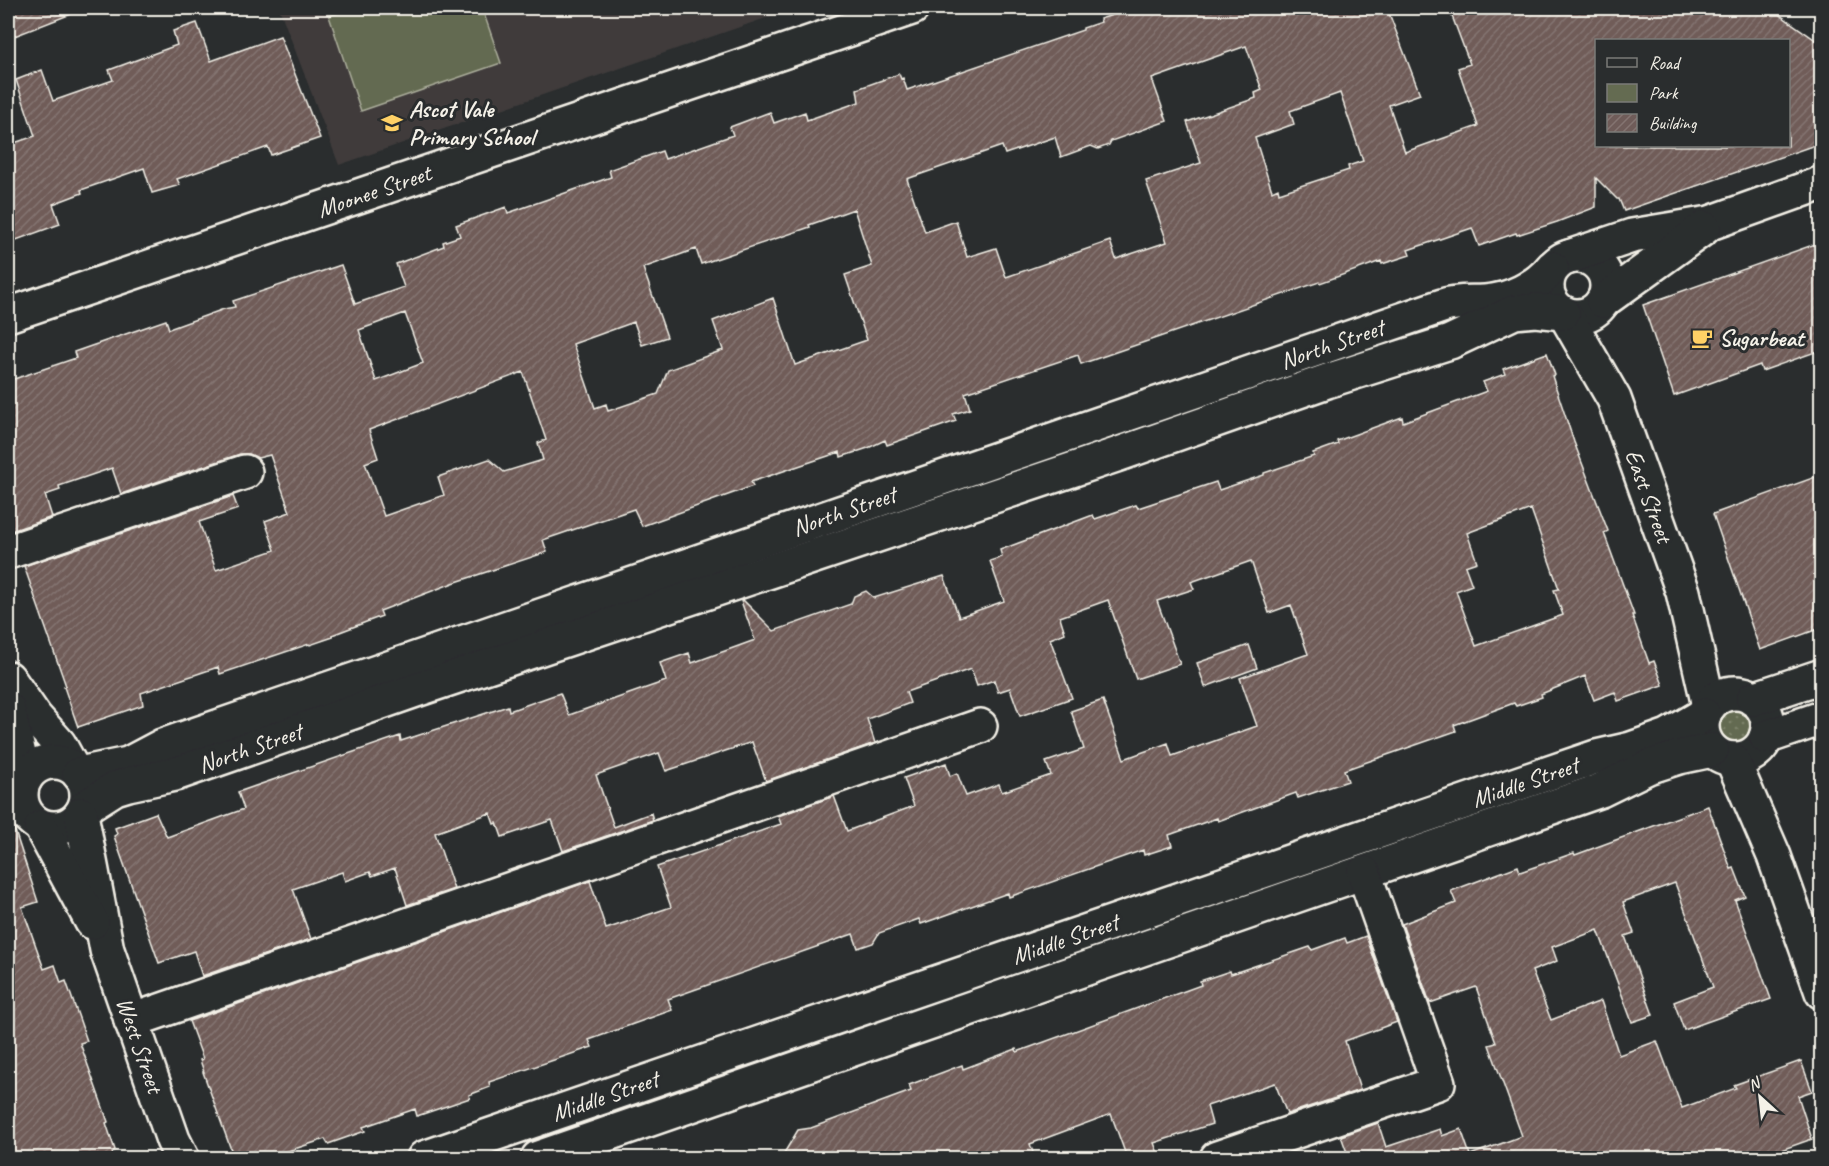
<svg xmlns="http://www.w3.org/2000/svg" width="1829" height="1166" viewBox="0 0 1829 1166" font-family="Caveat,sans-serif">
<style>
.built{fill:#3f3b3b}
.green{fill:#646b51;stroke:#acae9c;stroke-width:1.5}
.garden{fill:url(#garden-dots);stroke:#acae9c;stroke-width:1.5}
.building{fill:url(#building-hatch);stroke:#f4f1e8;stroke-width:1.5;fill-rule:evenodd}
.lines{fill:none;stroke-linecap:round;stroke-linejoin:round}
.minor-casing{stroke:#f4f1e8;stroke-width:38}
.minor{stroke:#2a2d2e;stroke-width:33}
.labels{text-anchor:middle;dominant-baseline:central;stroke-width:6;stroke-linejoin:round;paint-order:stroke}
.poi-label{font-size:24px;font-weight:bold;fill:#f4f1e8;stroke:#2a2d2e;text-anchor:start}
.street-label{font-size:24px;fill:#f4f1e8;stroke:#2a2d2e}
</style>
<defs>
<pattern id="garden-dots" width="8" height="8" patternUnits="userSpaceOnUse" patternTransform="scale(1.5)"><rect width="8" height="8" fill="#646b51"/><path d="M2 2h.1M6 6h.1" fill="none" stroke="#7b816a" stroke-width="1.8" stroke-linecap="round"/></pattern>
<pattern id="building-hatch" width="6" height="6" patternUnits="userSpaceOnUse" patternTransform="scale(1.5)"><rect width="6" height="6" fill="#6f5c59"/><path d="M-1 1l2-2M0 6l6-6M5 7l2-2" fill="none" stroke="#847471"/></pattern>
</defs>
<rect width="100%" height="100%" fill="#2a2d2e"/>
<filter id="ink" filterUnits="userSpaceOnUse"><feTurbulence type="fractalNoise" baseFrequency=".0167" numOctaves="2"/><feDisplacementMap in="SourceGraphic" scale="12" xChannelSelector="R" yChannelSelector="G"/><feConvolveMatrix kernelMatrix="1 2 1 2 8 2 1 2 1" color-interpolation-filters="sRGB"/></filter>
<g filter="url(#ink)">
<polygon class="built" points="279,8 795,8 339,165"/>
<polygon class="green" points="354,8 482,8 501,63 361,111 329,16"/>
<circle class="garden" cx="1735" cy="726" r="20"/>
<g class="building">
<polygon points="8,8 84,8 84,9 12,37 8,20"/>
<path d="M1134,8H1387L1420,94L1389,105L1405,152L1478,126L1458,68L1470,64L1449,8H1770L1821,44V143L1624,211L1619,199H1617L1596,178V207L1557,222L1517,235L1516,233L1479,246L1472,228L1408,250L1410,255L1382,264L1381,261L1320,283L1319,282L1081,364L1078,355L965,393L970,409L953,414L956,421L887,445L885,440L868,448L841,457L840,452L751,482L753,486L642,526L634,509L543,540L547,552L453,583L380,611L382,616L332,635L333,637L310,645L309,644L220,674L218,667L141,693L143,705L78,727L64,687L66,686L24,566L233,496L238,509L199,522L216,570L275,550L265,521L290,512L270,455L258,458L249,454H240L121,494L112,468L59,486L60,490L45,495L52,517L8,532V381L76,358L74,352L166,320L169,329L224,309L235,307L233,301L341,265L355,304L404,287L396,264L444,246L443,242L460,236L456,225L506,207L508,213L611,177L609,170L662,151L665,159L733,135L730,127L770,112L774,123L805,112L807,120L859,102L857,89L899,74L901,79L903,78L907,90L1083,30V28L1101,22L1100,19ZM1596,40H1788V146H1596ZM1246,46L1262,90L1255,93L1256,98L1187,122L1201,163L1146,181L1167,242L1116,259L1110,241L1006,277L996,248L967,257L956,221L925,232L907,179L1002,146L1005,154L1055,137L1061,157L1091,146L1098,149L1109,145L1111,141L1167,121L1152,79ZM1340,93L1363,161L1348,166L1349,170L1279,193L1278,188L1272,191L1255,138L1294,124L1290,111ZM854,209L872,266L845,275L867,340L795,365L773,298L713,321L723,350L668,370L658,394L608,411L606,404L595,408L573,344L634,322L642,345L667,337L643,268L696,249L701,264L810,227L809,225ZM405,313L423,363L376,381L359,330ZM523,372L546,440L538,443L543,460L504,472L489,459L438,477L444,495L384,516L365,463L378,458L369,430Z"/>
<polygon points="197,23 211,61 280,36 320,138 271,155 268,147 177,179 180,185 152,193 144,168 81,190 82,193 53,204 60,224 8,243 8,145 35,136 16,80 42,70 53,101 113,80 109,70 177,45 173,31"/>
<polygon points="1821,242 1821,350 1762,371 1760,365 1674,396 1643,305"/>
<path d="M1547,353L1555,375L1552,376L1574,442L1608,531L1604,533L1634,615H1632L1649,663L1654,661L1663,685L1618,701L1615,692L1594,700L1585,676L1541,694L1542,697L1516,706L1514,703L1454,725L1456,731L1344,770L1348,781L1298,798L1296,793L1218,821L1217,818L1169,835L1172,846L1144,855L1143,850L1009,897L1008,893L921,924L919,919L879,933L873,943L858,948L853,934L668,999L672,1010L589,1040L592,1047L489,1082L490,1087L469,1095L470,1098L417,1116L415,1109L363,1127L365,1131L328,1144L325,1139L267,1158H234L203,1072H204L200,1060L203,1059L189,1021L590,881L606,929L671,907L657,867L781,824L778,816L834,796L847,831L914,806L904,778L946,763L950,776L957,773L966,796L999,784L1002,792L1051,775L1046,762L1084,749L1071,711L1103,700L1124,759L1168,743L1172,756L1257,726L1240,678L1308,654L1291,605L1269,613L1251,561L1191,582L1194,589L1157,601L1180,664L1136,679L1108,600L1060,617L1065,633L1050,639L1072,698L1020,716L1010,688L998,692L994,680L977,686L971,669L906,692L910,703L867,719L875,743L766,781L752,742L666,771L659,753L596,775L614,827L651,813L653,820L563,851L552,820L502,837L497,823L494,824L490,813L435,833L454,889L407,905L395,868L372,876L370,872L345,881L342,872L293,889L311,939L202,976L194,951L159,963L114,836L117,834L115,828L156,813L167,837L244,809L238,792L400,736L401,741L508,706L509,711L560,693L569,715L666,681L660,663L689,653L692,663L755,640L741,601L743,600L774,631L851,604L854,596L866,591L874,598L944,576L959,617L1004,601L990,561L1002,557L1000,550L1093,515L1095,519L1136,505L1138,508L1216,482L1219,490L1264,475V473L1314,456L1313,453L1338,444L1337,441L1402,417L1403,422L1487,391L1483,382L1505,374L1503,369ZM1531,509L1559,589L1554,590L1563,615L1476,646L1456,591L1472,585L1465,566L1477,562L1467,533Z"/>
<polygon points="1821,475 1821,628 1760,650 1713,514"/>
<polygon points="1249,645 1257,668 1205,687 1197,663"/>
<polygon points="1708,806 1731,869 1734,868 1745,896 1735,900 1771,999 1684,1030 1674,1002 1713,987 1675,883 1623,902 1634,933 1625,936 1653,1015 1632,1022 1598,930 1552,947 1557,961 1532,971 1551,1020 1601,1001 1619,1055 1657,1041 1682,1108 1736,1088 1734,1085 1801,1061 1812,1091 1798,1096 1812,1139 1758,1158 1349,1158 1341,1136 1378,1123 1386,1147 1440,1129 1442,1136 1461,1129 1470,1155 1522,1136 1489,1045 1496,1043 1476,987 1430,1003 1402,924 1456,903 1451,891 1518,866 1520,872 1574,853 1575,855"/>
<polygon points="12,822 38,902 22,907 44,969 55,965 61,983 66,981 87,1041 80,1043 108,1122 106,1123 115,1150 112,1152 114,1158 8,1158 8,823"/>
<polygon points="1366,936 1397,1022 1345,1041 1360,1090 1287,1114 1275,1083 1207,1106 1212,1124 1154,1143 1160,1158 1127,1158 1111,1114 1030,1144 1035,1158 781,1158 798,1130 811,1128 911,1091 909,1085 962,1065 963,1069 1016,1049 1017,1052 1201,985 1200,981 1230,971 1231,974 1310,947 1312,950 1345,938 1347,943"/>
</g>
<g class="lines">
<defs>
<g id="minor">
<circle cx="1577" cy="286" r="30"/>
<polyline points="1569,257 1632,236 1710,223 1822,183"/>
<polyline points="1603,301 1704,228"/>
<polyline points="1565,314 1614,399 1683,592 1709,706"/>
<polyline points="8,315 912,8"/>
<polyline points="8,552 245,472"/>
<polyline points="8,678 35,717 59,744 71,766"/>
<circle cx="1735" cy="726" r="33"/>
<polyline points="1753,699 1822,676"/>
<polyline points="8,709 25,779"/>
<polyline points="1766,737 1822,718"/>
<polyline points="1732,759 1774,856 1822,992"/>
<circle cx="54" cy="795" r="33"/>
<path d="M79,774L128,764L162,746L1442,306C1457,301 1470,303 1485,302C1510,300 1536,288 1552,268"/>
<polyline points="85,807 115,788 128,784 175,774 416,690 1119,454 1327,381 1450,342 1514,312 1536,310 1563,313"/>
<polyline points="81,814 107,950 173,1140 182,1158"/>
<polyline points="41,827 92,922"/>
<polyline points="131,1021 980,726"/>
<polyline points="424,1158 1596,757 1631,749 1668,736 1704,715"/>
<polyline points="538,1158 1601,790 1648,767 1679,757 1712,750"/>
<polyline points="1217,1158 1438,1083 1364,873"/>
</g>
</defs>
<use href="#minor" class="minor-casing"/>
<use href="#minor" class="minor"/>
</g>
</g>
<defs>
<symbol id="school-bare" viewBox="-9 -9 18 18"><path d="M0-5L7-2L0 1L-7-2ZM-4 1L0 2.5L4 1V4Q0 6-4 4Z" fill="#ffd166" stroke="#2a2d2e" stroke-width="2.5" paint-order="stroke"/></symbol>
<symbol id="cafe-bare" viewBox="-9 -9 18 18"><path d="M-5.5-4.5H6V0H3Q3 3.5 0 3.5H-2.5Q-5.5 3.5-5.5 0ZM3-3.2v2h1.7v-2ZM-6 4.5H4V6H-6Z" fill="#ffd166" stroke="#2a2d2e" stroke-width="2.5" paint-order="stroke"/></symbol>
</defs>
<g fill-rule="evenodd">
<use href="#school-bare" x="377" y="108" width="30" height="30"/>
<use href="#cafe-bare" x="1687" y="323" width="30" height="30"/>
</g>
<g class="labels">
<g class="poi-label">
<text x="409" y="109">Ascot Vale<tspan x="409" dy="28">Primary School</tspan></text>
<text x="1719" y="338">Sugarbeat</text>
</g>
<g class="street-label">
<text transform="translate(374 191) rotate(-19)">Moonee Street</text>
<text transform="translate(1332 344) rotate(-19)">North Street</text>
<text transform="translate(1649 496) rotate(70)">East Street</text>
<text transform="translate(844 511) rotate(-19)">North Street</text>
<text transform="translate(250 748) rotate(-19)">North Street</text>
<text transform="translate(1525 782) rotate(-19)">Middle Street</text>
<text transform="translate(1065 939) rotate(-19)">Middle Street</text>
<text transform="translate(140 1045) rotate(71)">West Street</text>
<text transform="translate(605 1096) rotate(-19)">Middle Street</text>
</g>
</g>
<rect width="1829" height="1166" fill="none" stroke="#2a2d2e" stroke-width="30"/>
<rect x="15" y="15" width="1799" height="1136" fill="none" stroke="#f4f1e8" stroke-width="2" filter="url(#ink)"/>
<rect x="1595" y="39" width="195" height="108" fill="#2a2d2e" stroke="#7b7b78" stroke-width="1.5"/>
<rect x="1607" y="58" width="30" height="9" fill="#2a2d2e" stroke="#7b7b78" stroke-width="1.5"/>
<text x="1649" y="69" font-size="18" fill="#f4f1e8">Road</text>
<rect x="1607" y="84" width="30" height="18" fill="#646b51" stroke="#7b7b78" stroke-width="1.5"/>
<text x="1649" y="99" font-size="18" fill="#f4f1e8">Park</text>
<rect x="1607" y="114" width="30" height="18" fill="url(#building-hatch)" stroke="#7b7b78" stroke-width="1.5"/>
<text x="1649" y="129" font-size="18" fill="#f4f1e8">Building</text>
<g transform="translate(1760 1097) rotate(333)" stroke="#2a2d2e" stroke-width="4.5" paint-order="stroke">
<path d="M0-4.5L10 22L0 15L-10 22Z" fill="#f4f1e8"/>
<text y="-9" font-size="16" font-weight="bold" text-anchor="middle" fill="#f4f1e8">N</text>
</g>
</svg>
